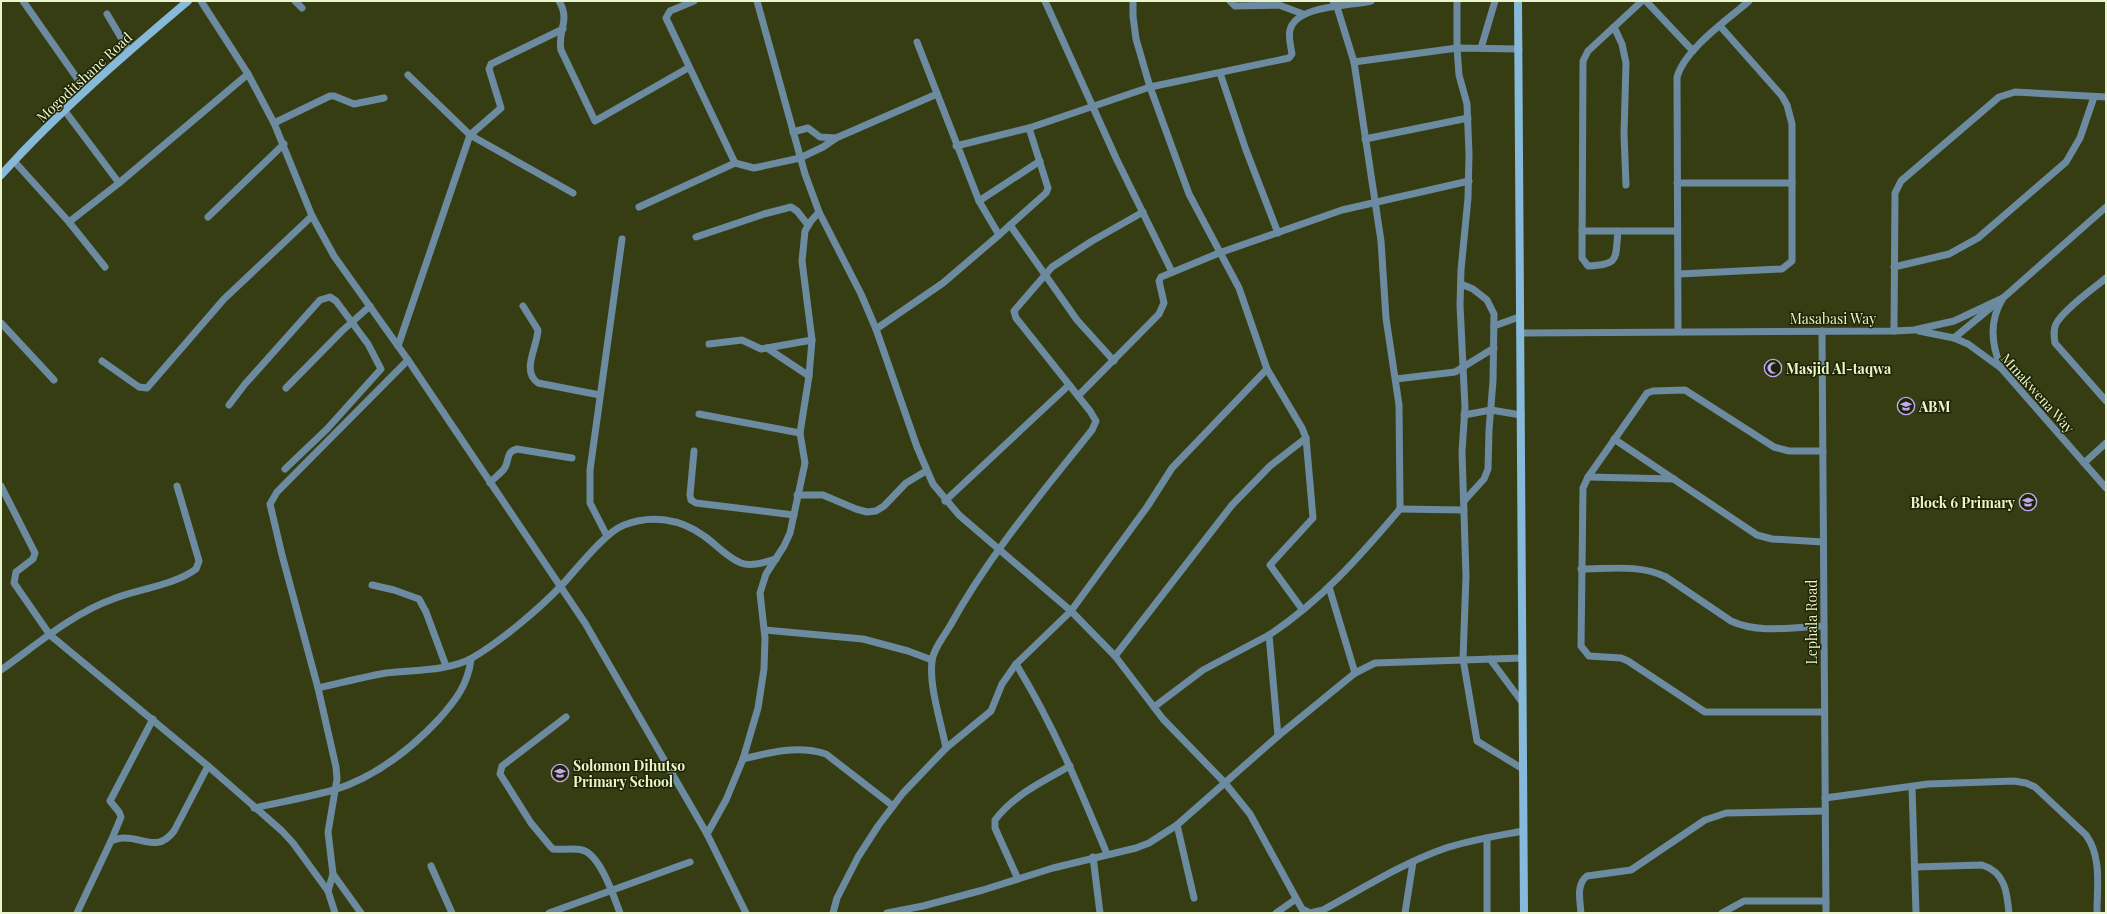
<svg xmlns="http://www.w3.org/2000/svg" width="2107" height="914" viewBox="0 0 2107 914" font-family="'Playfair Display',serif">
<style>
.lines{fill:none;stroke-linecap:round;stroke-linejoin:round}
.street{stroke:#6c8ba0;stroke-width:7}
.secondary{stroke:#86b9da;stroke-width:8}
.labels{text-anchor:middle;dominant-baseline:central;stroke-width:3;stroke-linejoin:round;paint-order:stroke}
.street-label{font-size:14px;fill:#ebf5cd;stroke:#1e2303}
.poi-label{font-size:14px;font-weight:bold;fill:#ebf5cd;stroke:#1e2303;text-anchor:start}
</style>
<rect width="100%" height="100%" fill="#363d13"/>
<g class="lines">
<g class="street">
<polyline points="23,1 86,91"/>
<polyline points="201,1 248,74 274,123 312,216 334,256 408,360 585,623 707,834 746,913"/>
<polyline points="295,1 302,8"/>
<path d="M559,1C571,21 557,30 561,50L595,121L688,68"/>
<polyline points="694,1 670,11 666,18 735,163 754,168 800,158 823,147 836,138"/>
<path d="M757,1L805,174L819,212L861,294L876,329L917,447L933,484L959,515L1071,611L1115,656L1163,719L1225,783L1250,814L1302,909L1310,913L1323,910C1362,889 1401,864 1443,849C1469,840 1496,836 1523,831"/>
<polyline points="1045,1 1116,158 1172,272"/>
<polyline points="1133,1 1133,16 1136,39 1150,87 1189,194 1239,288 1267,369 1302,428 1306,438 1313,518 1270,565 1302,609"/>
<polyline points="1230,1 1235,6 1279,5 1303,14"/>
<polyline points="1457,1 1457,48 1459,75 1467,104 1469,154 1468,198 1461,270 1460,305 1465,407 1462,452 1466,576 1463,659 1477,741 1523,769"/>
<polyline points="1646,1 1693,51"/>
<polyline points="107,14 129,51"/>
<polyline points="1614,27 1622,44 1626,63 1624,134 1626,185"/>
<polyline points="563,29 491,64 489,69 501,108 470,135 573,193"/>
<polyline points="1481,48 1495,1"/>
<polyline points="1354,62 1457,48 1519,49"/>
<polyline points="1220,73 1246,150 1278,233"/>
<polyline points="65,111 119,183"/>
<polyline points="274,123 330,96 334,96 354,104 384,98"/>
<polyline points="793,132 808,128 820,137 836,138 937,94"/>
<polyline points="1365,139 1468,118"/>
<path d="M956,146L1029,128L1150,87L1289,58L1292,54C1291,47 1288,37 1290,30C1296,5 1350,6 1371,1"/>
<polyline points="14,161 69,222 105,267"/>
<polyline points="1677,183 1792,183"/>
<polyline points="979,201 1040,161"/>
<polyline points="639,207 735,163"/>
<polyline points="208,217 284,144"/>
<polyline points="69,222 119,183 248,74"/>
<polyline points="1010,225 1077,320 1114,361"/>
<polyline points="1582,231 1677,231"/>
<path d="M1618,231C1615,260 1620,264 1588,266L1582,258L1583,61L1588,51L1642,1"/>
<polyline points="999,235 1046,193 1048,188 1029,128"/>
<polyline points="696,237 764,214 791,207 797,211 808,225"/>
<polyline points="1894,267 1949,254 1978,238 2066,162 2080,138 2094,97"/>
<polyline points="1679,274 1782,269 1792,261 1792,124 1787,105 1782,96 1720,26"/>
<path d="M2106,278C2093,289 2063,310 2056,324C2053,330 2054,336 2055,343L2106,401"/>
<polyline points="1461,284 1473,289 1487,300 1494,314 1493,381 1489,430 1488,469 1484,479 1464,501"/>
<path d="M523,306L538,330C537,348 521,371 538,383L600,395"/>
<polyline points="1,323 54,380"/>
<polyline points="1494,326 1519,317"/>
<polyline points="876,329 943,283 999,235 979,201 917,42"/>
<path d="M1678,330L1677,77C1685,49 1726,21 1749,1"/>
<polyline points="1822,331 1826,913"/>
<polyline points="1894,331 1895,193 1901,181 1999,97 2015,92 2106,97"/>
<polyline points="1919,331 1954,338 1968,344 2001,368 2106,488"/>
<polyline points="1520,333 1894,331 1914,330 1954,321 2003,298 2106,207"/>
<polyline points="1954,338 1994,305"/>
<polyline points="709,344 742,340 761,349 812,340"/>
<polyline points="398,346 470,135 408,75"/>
<polyline points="767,348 809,376"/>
<polyline points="102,361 139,387 147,388 224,299 312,216"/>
<path d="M2001,368C1991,343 1989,321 2003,298"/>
<polyline points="1396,379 1455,372 1494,348"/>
<polyline points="286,388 342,331 370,306"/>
<polyline points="1078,396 1159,314 1164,303 1159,281 1161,277 1219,253 1342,210 1469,181"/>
<polyline points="229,405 245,384 320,300 330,297 336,301 368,344 381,369 327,429 285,469"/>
<polyline points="699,414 800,433"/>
<polyline points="1464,415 1491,410 1521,415"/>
<polyline points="1614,439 1757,535 1772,539 1823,542"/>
<polyline points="694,451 690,495 691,500 696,503 794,515"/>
<polyline points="1823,451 1789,451 1774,447 1685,390 1653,391 1647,393 1588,477 1583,488 1581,646 1589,656 1621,658 1628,661 1705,712 1823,712"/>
<polyline points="2084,463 2106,443"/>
<polyline points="1588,477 1674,479"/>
<path d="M490,483C494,478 500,474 504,469C510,461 505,452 517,449L572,458"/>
<polyline points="1,486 35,553 33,559 16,572 14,583 50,635 208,766 282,831 293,843 328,891 335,913"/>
<polyline points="797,495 823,495 856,509 867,512 876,511 884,506 906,483 926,471"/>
<polyline points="945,501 1069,385"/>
<polyline points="1400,509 1464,510"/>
<polyline points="607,536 590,503 590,470 622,239"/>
<path d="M1581,569C1609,569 1640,564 1666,577L1731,621C1758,634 1795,627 1824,626"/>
<polyline points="372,585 394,590 419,599 426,612 446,666"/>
<polyline points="1329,587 1355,673"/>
<polyline points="765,630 863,639 908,651 932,660"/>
<polyline points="1115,656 1232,505 1270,466 1306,438"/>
<polyline points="1490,659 1522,702"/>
<path d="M1016,664C1053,724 1080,789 1107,854"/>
<path d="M1,670C35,646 73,613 113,599C138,589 175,585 196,569L199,561L177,486"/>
<path d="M318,688C341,683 363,677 386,673C411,670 450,671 472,658C500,642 539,609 561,586C577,569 604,533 624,525C651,514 681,519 704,536C716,544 726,557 741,563C752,567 765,562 776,559"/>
<polyline points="1154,707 1203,670 1269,635"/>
<path d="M566,717L502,766L500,774L531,823L550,846L553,849C562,850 573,848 582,850C600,854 614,897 620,913"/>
<path d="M1278,736L1269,635C1321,601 1361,555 1400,509V501L1399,405L1386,318L1381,241L1354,62L1337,7L1333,1"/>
<path d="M946,748C941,722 929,687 932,661C933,650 944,636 950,626C989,555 1042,493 1092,430L1096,421L1090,411L1016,318L1014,311L1052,267L1092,241L1143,212"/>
<path d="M743,759C771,752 798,745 826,754L893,806"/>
<polyline points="1912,787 1916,913"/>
<path d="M1825,798L1928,784L2014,781L2026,783L2035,787L2086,835C2102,857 2097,887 2097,913"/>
<path d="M254,808C281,802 308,797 334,790C375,777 410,750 439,719C455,701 468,685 471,659"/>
<polyline points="1177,825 1194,898"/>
<polyline points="707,834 726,800 743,759 758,708 764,669 765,638 760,593 766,574 784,546 790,533 805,463 800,433 809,376 812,340 802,261 805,231 811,221 819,212"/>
<polyline points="111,841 121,817 119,812 110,801 153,719"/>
<polyline points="1093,857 1100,913"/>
<polyline points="431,866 452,913"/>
<path d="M1916,867L1982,865C2005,872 2007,892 2009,913"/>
<polyline points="333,874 328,832 337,779 336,767 318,688 282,555 270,504 277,492 408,360"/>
<path d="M1018,879L995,828V820C1014,795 1043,781 1070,766"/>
<polyline points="328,891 333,874 361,913"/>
<path d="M77,913L111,841C114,840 119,838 123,838C144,837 157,853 174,831L208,766"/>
<polyline points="549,913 690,862"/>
<polyline points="833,913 837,898 858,857 878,826 903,793 946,748 991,711 1002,684 1016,664 1071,611 1147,507 1172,468 1267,369"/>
<polyline points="887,913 923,906 983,890 1053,868 1136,848 1149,843 1177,825 1278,736 1355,673 1375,663 1522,658"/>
<polyline points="1276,913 1296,899"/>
<polyline points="1405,913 1413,862"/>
<polyline points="1487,913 1487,838"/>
<path d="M1581,913C1580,900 1576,884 1587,876L1631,870L1705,820L1726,813L1825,811"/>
<polyline points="1722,913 1744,901 1826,901"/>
</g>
<g class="secondary">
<polyline points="1518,1 1524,913"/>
<path d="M1,175C58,112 123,56 188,1"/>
</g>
</g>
<defs>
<symbol id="mosque-ring" viewBox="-11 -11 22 22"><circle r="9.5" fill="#1e2303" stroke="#bfa8f4" stroke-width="1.5"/><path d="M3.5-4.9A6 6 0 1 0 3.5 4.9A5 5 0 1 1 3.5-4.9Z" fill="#bfa8f4"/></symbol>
<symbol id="university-ring" viewBox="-11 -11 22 22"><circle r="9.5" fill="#1e2303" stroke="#bfa8f4" stroke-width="1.5"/><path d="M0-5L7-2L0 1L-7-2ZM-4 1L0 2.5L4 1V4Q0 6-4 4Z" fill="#bfa8f4"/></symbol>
<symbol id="school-ring" viewBox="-11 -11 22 22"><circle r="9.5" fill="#1e2303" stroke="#bfa8f4" stroke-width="1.5"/><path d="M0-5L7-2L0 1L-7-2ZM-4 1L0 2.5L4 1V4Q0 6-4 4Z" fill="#bfa8f4"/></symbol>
</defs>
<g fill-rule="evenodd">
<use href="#mosque-ring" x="1763" y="358" width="20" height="20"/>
<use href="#university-ring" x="1896" y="396" width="20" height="20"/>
<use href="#school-ring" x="2018" y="492" width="20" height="20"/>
<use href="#school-ring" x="550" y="763" width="20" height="20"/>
</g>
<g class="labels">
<g class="street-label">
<text transform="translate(84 77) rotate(-43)">Mogoditshane Road</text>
<text x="1833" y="318">Masabasi Way</text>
<text transform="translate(2038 393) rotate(48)">Mmakwena Way</text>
<text transform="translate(1811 622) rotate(-90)">Lephala Road</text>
</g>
<g class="poi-label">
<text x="1786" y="368">Masjid Al-taqwa</text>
<text x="1919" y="406">ABM</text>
<text x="2015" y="502" text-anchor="end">Block 6 Primary</text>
<text x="573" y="765">Solomon Dihutso<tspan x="573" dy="16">Primary School</tspan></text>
</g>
</g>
<rect width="2107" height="914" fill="none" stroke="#ebf5cd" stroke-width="4"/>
</svg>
